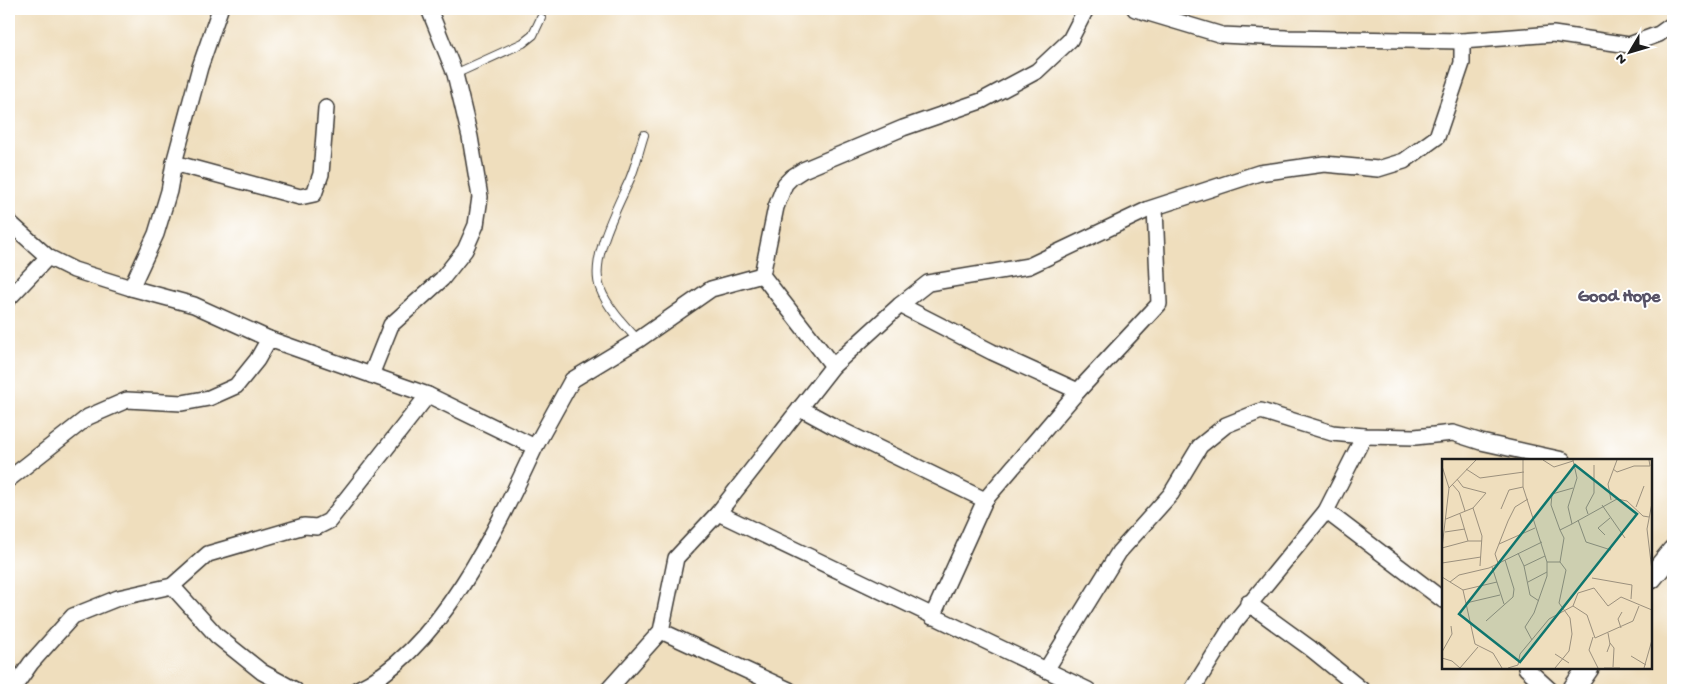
<svg xmlns="http://www.w3.org/2000/svg" width="1682" height="699" viewBox="0 0 1682 699" font-family="'Gochi Hand',sans-serif">
<style>
.lines{fill:none;stroke-linecap:round;stroke-linejoin:round}
.lane-casing{stroke:#3c3934;stroke-width:10}
.street-casing{stroke:#3c3934;stroke-width:18}
.secondary-casing{stroke:#3c3934;stroke-width:24}
.lane{stroke:#fff;stroke-width:8}
.street{stroke:#fff;stroke-width:15}
.secondary{stroke:#fff;stroke-width:21}
.labels{text-anchor:middle;dominant-baseline:central;stroke-width:4;stroke-linejoin:round;paint-order:stroke}
.neighbourhood-label{font-size:18px;font-weight:bold;fill:#575266;stroke:#fff}
.inset-road{fill:none;stroke:#9b907d;stroke-width:1}
.view{fill:#0f766e;fill-opacity:0.15;stroke:#0f766e;stroke-width:2.5}
.inset-edge{fill:none;stroke:#1c1c1c;stroke-width:2.5}
</style>
<rect width="100%" height="100%" fill="#fff"/>
<filter id="ink" filterUnits="userSpaceOnUse"><feTurbulence type="fractalNoise" baseFrequency=".02" numOctaves="2"/><feDisplacementMap in="SourceGraphic" scale="10" xChannelSelector="R" yChannelSelector="G"/><feConvolveMatrix kernelMatrix="1 2 1 2 8 2 1 2 1" color-interpolation-filters="sRGB"/></filter>
<filter id="wash" filterUnits="userSpaceOnUse"><feTurbulence type="fractalNoise" baseFrequency=".0096" numOctaves="4" result="noise"/><feDisplacementMap in="SourceGraphic" scale="20" xChannelSelector="R" yChannelSelector="G"/><feGaussianBlur stdDeviation="1.12" result="paint"/><feColorMatrix in="noise" values="0 0 0 0 0 0 0 0 0 0 0 0 0 0 0 0 0 1.4 0 .05"/><feComposite in="paint" operator="in"/></filter>
<g filter="url(#wash)">
<rect width="100%" height="100%" fill="#efdebd"/>
</g>
<g filter="url(#ink)">
<g class="lines">
<defs>
<g id="lane">
<polyline points="455,74 523,43 533,35 541,18"/>
<path d="M638,340C624,325 607,307 600,288C589,259 618,206 630,179C636,165 639,150 644,135"/>
</g>
<g id="street">
<polyline points="1135,9 1222,35 1286,38 1462,41 1553,34 1629,45 1659,34 1673,24"/>
<polyline points="174,163 300,197 314,194 321,174 326,108"/>
<polyline points="9,222 48,257 74,270 131,288 194,305 269,339 428,395 329,521 317,527 304,526 208,554 172,586 118,598 73,616 31,663 12,690"/>
<polyline points="131,288 156,234 169,191 174,163 200,67 220,9"/>
<polyline points="9,298 48,257"/>
<polyline points="900,305 992,352 1078,391"/>
<polyline points="833,366 900,305 928,283 1029,266 1149,209 1259,173 1324,164 1378,169 1404,161 1437,137 1462,63 1462,41"/>
<polyline points="371,375 391,325 442,279 465,250 476,225 480,197 470,137 455,74 429,9"/>
<polyline points="428,395 535,447 572,380 638,340 711,289 762,275"/>
<polyline points="800,408 833,426 985,500"/>
<polyline points="9,479 88,417 127,400 182,403 209,398 236,386 257,360 269,339"/>
<polyline points="1326,511 1443,600"/>
<polyline points="718,513 1088,690"/>
<polyline points="172,586 217,636 262,672 295,690"/>
<polyline points="1248,603 1310,648 1362,690"/>
<polyline points="932,617 985,500 1078,391 1159,304 1155,208"/>
<polyline points="661,631 789,690"/>
<polyline points="1526,668 1550,690"/>
<polyline points="1046,670 1119,552 1171,494 1200,446 1226,425 1261,411 1332,433 1364,436 1415,437 1453,433 1481,442 1563,460"/>
<path d="M356,690C439,652 498,527 535,447"/>
<polyline points="608,690 661,631 676,558 718,513 833,366 762,275 776,207 785,184 792,177 803,170 903,128 981,101 1037,71 1070,40 1086,9"/>
<polyline points="1192,690 1234,623 1326,511 1364,436"/>
</g>
<g id="secondary">
<polyline points="1651,578 1673,551"/>
<polyline points="1573,690 1588,668"/>
</g>
</defs>
<use href="#lane" class="lane-casing"/>
<use href="#street" class="street-casing"/>
<use href="#secondary" class="secondary-casing"/>
<use href="#lane" class="lane"/>
<use href="#street" class="street"/>
<use href="#secondary" class="secondary"/>
</g>
</g>
<g class="labels">
<g class="neighbourhood-label">
<text x="1619" y="297">Good Hope</text>
</g>
</g>
<g transform="translate(1442 459)">
<rect width="210" height="210" fill="#efdebd"/>
<path class="inset-road" d="M81,1V28L105,103H118L124,111L117,144L128,159L130,175L127,192L113,209M101,1L112,8L131,2M131,1L135,19L126,48L130,65L175,40L185,42L201,57L207,58M0,7L7,29M24,10L38,19L82,13M171,10L175,13L192,7H208L207,1M10,25L17,33L23,52M169,41L166,25L175,1M210,44L205,70L210,112M160,46L183,79M194,48L202,27M31,49L40,77L38,107M59,50L67,31L81,28M18,55L26,82H40M146,55L144,49L152,34V6M4,60L31,49L44,34L21,28L15,20M136,61L144,83L169,91M118,71L109,46L110,35L131,29M3,73L23,70M163,76L156,69L168,59M57,85L93,69M0,89L7,29L34,1M0,89L26,82M76,94L82,107L88,136L97,142M118,103L122,79L118,71L130,65M0,104L39,98M56,104L53,95L66,62L73,48L86,40M82,107L103,97M50,108L62,145M0,118L21,131L33,185L51,194L60,209M150,119L190,126L189,140M8,123L17,116L47,109L100,83M86,123L105,113M21,131L55,123M24,144L58,136M131,147L136,134L152,129L166,147L179,138L210,151M131,147L145,156L153,179L191,162L197,147M44,162L71,138L72,130L63,101M179,169L176,160L180,153M151,178L147,191L156,209M90,181L83,168L92,154L105,117V103M168,184L172,189L171,208M0,193L10,175L9,167M165,193L168,185L166,174M113,195L127,204M189,197L204,206M0,199L10,202L18,209M18,209L36,188M66,209L76,206L78,195L107,160L131,147M162,209H178M202,209L210,181"/>
<path class="view" d="M133,6L195,55L78,203L17,155Z"/>
<rect width="210" height="210" class="inset-edge"/>
</g>
<rect width="1682" height="699" fill="none" stroke="#fff" stroke-width="30"/>
<g transform="translate(1630 52) rotate(232)" stroke="#ffffff" stroke-width="4" paint-order="stroke">
<path d="M0-4L9 19L0 12L-9 19Z" fill="#1c1c1c"/>
<text y="-8" font-size="14" font-weight="bold" text-anchor="middle" fill="#1c1c1c">N</text>
</g>
</svg>
